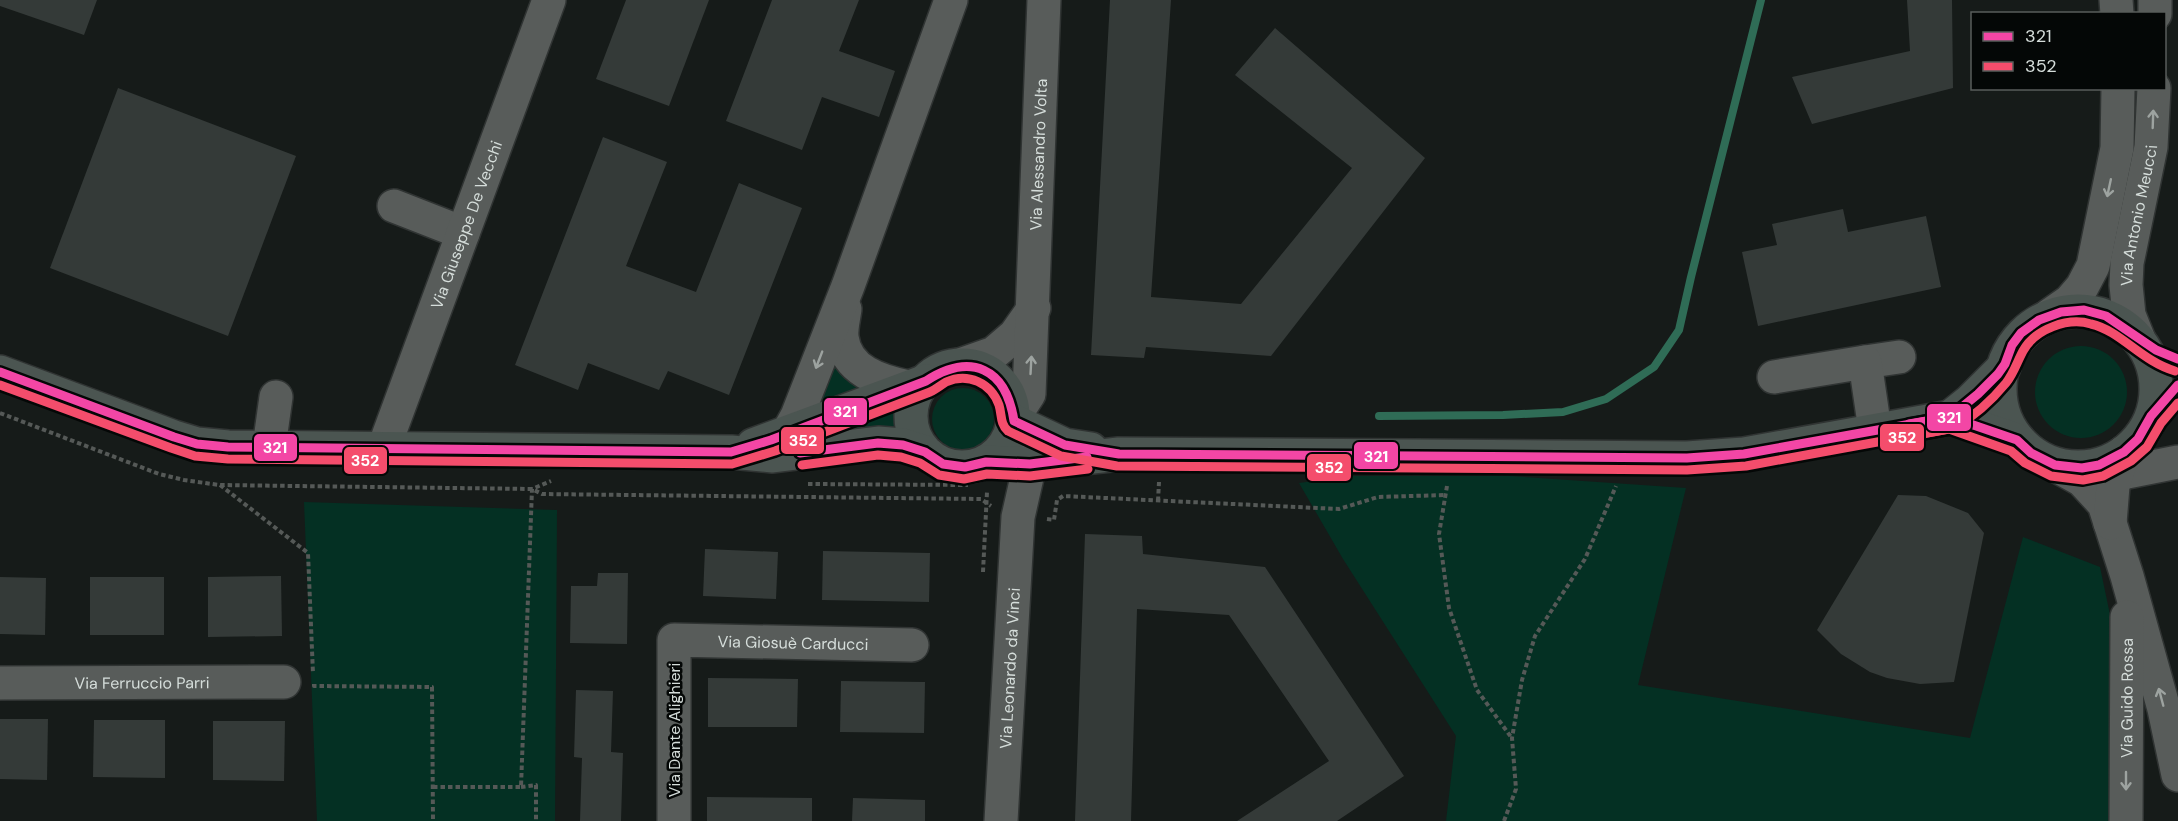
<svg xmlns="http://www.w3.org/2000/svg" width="2178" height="821" viewBox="0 0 2178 821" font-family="'DM Sans',sans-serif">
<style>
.green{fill:#043023}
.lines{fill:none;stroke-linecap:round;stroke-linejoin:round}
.stream{stroke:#2f6c56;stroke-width:8}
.building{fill:#343a38}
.minor-casing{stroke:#303433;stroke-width:36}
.major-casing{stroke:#303433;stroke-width:36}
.path{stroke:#555957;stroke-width:4;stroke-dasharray:4.5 3;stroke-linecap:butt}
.minor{stroke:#585c5a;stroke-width:33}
.major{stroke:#4b5551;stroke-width:33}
.bus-1-casing{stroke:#040706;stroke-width:14}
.bus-2-casing{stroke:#040706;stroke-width:14}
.bus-1{stroke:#f346a5;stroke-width:9}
.bus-2{stroke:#f44d6c;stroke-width:9}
.oneway{stroke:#9da3a0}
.labels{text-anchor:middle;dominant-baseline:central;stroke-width:5;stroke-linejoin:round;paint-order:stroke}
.street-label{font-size:16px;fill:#d5ddda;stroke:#040706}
.line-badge{stroke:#040706;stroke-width:2}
.badge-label{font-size:16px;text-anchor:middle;font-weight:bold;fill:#fff}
</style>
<rect width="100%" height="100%" fill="#161b19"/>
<g class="green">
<polygon points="833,345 870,390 808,416"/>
<circle cx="2081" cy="392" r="46"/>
<circle cx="963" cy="419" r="31"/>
<polygon points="906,402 906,431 804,442"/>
<polygon points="1348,476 1510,476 1686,488 1638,685 1970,738 2023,537 2100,567 2113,629 2114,821 1446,821 1456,736 1343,559 1299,483"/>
<polygon points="304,502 557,510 555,821 317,821"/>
</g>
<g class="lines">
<polyline class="stream" points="1379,416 1503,415 1563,412 1606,399 1654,367 1679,330 1691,277 1761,0"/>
</g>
<g class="building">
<polygon points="0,0 97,0 84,35 0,6"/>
<polygon points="626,0 709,0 669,106 596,79"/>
<polygon points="772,0 859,0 839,51 895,71 879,117 822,97 802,150 726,121"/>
<polygon points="1110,0 1171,0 1151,297 1241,304 1352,168 1235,75 1275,28 1425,158 1271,356 1146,347 1144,358 1091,355"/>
<polygon points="1907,0 1952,0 1953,88 1812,124 1792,77 1910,51"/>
<polygon points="118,88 296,156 228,336 50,268"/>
<polygon points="603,137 667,162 626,266 696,292 739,183 802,208 729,395 668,371 659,390 588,363 578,390 515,365"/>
<polygon points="1843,209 1848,232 1926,216 1941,287 1758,326 1742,252 1777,245 1772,224"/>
<polygon points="1898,495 1926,496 1968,513 1984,533 1954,682 1920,684 1887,678 1870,672 1841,654 1817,630"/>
<polygon points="1085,534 1142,536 1143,554 1265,567 1404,776 1337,821 1237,821 1329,761 1229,615 1137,609 1131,821 1075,821"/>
<polygon points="705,549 778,552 776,599 703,596"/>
<polygon points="823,551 930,553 929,602 822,600"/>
<polygon points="598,573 628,573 627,644 570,643 571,586 597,586"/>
<polygon points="281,576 282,636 208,637 208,577"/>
<polygon points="0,577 46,578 45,635 0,634"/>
<rect x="90" y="577" width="74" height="58"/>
<polygon points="708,678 798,679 797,727 708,727"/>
<polygon points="841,681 925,682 924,733 840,732"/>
<polygon points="576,690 613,691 611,752 623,753 621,821 580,821 582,758 574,757"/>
<polygon points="0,719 48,719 47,780 0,779"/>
<polygon points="94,720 165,720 165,778 93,777"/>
<polygon points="213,721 285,721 284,781 213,780"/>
<polygon points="707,797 812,798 812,821 707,821"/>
<polygon points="853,798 925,800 925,821 852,821"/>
</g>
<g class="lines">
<defs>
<g id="minor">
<polyline points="2116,0 2117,14"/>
<polyline points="2155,14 2155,0"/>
<polyline points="394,206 463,233"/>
<path d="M845,309C844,317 841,328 842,337C846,371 880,381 908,387"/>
<polyline points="2050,315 2070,301 2082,287 2093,266 2117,148 2118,88"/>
<path id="s1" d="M2139,340L2129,315L2126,285L2127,263L2151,147L2154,88"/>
<polyline points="1865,362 1899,357"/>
<polyline points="960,365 994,353 1015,335 1034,308"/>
<polyline points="1774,377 1865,362 1875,430"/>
<path id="s2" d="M1014,417L1029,394L1044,0"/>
<polyline points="787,434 797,416 848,286 951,0"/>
<polyline points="269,447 276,397"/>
<path id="s3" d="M383,450L549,0"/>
<polyline points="2055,465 2082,480 2104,504 2127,576 2164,709 2178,775"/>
<polyline points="2117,474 2178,462"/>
<polyline points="2110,523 2113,486 2124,452"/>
<path id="s4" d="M0,683L284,682"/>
<path id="s5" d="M674,821V640L912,645"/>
<path id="s6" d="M1001,821L1018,517L1030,464L1011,432"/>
<path id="s7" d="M2126,821L2127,617"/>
</g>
<g id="major">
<circle cx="2078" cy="389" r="78"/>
<circle cx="962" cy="416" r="51"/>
<polyline points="0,372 174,437 197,444 228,447 731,452 773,456 878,443 903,445 925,452"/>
<polyline points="1950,417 1970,401 2004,367"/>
<polyline points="1014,421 1065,445 1091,449"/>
<polyline points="753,445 926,381"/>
<polyline points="986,462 1030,464 1119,454 1687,458 1744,454 1950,417 2017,440"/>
</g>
</defs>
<use href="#minor" class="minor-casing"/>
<use href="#major" class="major-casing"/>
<g class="path">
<polyline points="0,413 159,474 184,480 219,485 532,489 542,494 981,499 991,506"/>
<polyline points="808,484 968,485"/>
<polyline points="220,485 308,553 313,674"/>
<polyline points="1447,486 1439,534 1449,608 1477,690 1511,737"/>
<polyline points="1158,501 1159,482"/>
<polyline points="1047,519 1054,520 1057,500 1063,496 1339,509 1378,497 1446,495"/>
<polyline points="983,572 987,492"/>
<polyline points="314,684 314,686 432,687 433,821"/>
<polyline points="433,787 521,787 532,489 551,481"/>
<polyline points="521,787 536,785 536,821"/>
<polyline points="1504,821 1516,789 1512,738 1522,680 1535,636 1585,559 1616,486"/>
</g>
<use href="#minor" class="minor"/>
<use href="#major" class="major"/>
<defs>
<g id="bus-1">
<path d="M0,372L174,437L197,444L228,447L731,452L771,440L926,381C971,352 1006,368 1014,421L1065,445L1119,454L1687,458L1744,454L1950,417L1978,394L1998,374L2005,364L2012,345L2021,333L2039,320L2061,312L2084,310L2106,316L2156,350L2178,359"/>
<polyline points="1909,424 1950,417 2017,440 2031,453 2055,465 2082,468 2099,465 2124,452 2138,439 2151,416 2178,385"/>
<polyline points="800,453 878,443 903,445 925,452 943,464 965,467 986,462 1030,464 1087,457"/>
</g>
<g id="bus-2">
<path d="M0,385L171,448L195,456L228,459L732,464L775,451L930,392C936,389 941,385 946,382C968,372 991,383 999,405C1002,415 1000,424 1008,431L1061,456L1117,466L1687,470L1746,466L1954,428C1973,417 1992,400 2006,383C2014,373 2017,362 2023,351C2035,329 2068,317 2091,324C2121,331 2141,361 2175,371"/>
<polyline points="1911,436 1949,429 2011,451 2025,463 2051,476 2083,480 2103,476 2131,461 2147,447 2161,423 2178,403"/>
<polyline points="802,465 878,455 901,457 920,463 939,475 964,479 987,474 1030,476 1088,469"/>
</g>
</defs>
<use href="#bus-1" class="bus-1-casing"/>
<use href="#bus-2" class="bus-2-casing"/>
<use href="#bus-1" class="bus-1"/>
<use href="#bus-2" class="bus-2"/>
</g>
<defs><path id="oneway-shaft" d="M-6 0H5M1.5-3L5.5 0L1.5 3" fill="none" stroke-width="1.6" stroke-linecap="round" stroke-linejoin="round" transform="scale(1.5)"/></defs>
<g class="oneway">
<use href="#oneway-shaft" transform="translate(2153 119) rotate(-88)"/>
<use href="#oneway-shaft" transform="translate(2109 188) rotate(102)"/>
<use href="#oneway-shaft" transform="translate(819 360) rotate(111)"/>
<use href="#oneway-shaft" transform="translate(1031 365) rotate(-87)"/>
<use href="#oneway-shaft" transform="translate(2161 697) rotate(-105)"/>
<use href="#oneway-shaft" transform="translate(2126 781) rotate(90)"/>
</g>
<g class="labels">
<g class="street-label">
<text stroke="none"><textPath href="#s2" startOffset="267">Via Alessandro Volta</textPath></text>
<text stroke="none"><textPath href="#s1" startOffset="128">Via Antonio Meucci</textPath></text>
<text stroke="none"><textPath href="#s3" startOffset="240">Via Giuseppe De Vecchi</textPath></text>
<text stroke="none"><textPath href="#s5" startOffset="300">Via Giosuè Carducci</textPath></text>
<text stroke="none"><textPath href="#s6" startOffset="153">Via Leonardo da Vinci</textPath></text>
<text stroke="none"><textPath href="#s4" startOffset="142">Via Ferruccio Parri</textPath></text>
<text stroke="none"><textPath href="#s7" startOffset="123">Via Guido Rossa</textPath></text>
<text transform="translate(674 730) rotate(-90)">Via Dante Alighieri</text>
</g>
</g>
<g class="line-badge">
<rect x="823" y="397" width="45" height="29" rx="6" fill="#f346a5"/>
<rect x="1926" y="403" width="46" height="29" rx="6" fill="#f346a5"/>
<rect x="1879" y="423" width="46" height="29" rx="6" fill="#f44d6c"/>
<rect x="780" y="426" width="45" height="29" rx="6" fill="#f44d6c"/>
<rect x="253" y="433" width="45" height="29" rx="6" fill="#f346a5"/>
<rect x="1353" y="441" width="46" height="29" rx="6" fill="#f346a5"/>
<rect x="343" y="446" width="45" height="29" rx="6" fill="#f44d6c"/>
<rect x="1306" y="453" width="46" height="29" rx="6" fill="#f44d6c"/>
</g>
<g class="badge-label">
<text x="845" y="417">321</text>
<text x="1949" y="423">321</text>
<text x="1902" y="443">352</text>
<text x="803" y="446">352</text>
<text x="275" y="453">321</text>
<text x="1376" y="462">321</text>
<text x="365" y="466">352</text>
<text x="1329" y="473">352</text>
</g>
<rect x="1971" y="12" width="195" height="78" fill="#040706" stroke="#585d5b" stroke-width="1.5"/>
<rect x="1983" y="32" width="30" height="9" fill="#f346a5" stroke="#585d5b" stroke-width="1.5"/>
<text x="2025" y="42" font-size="18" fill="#d5ddda">321</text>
<rect x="1983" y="62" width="30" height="9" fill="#f44d6c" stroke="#585d5b" stroke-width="1.5"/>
<text x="2025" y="72" font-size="18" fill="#d5ddda">352</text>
</svg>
